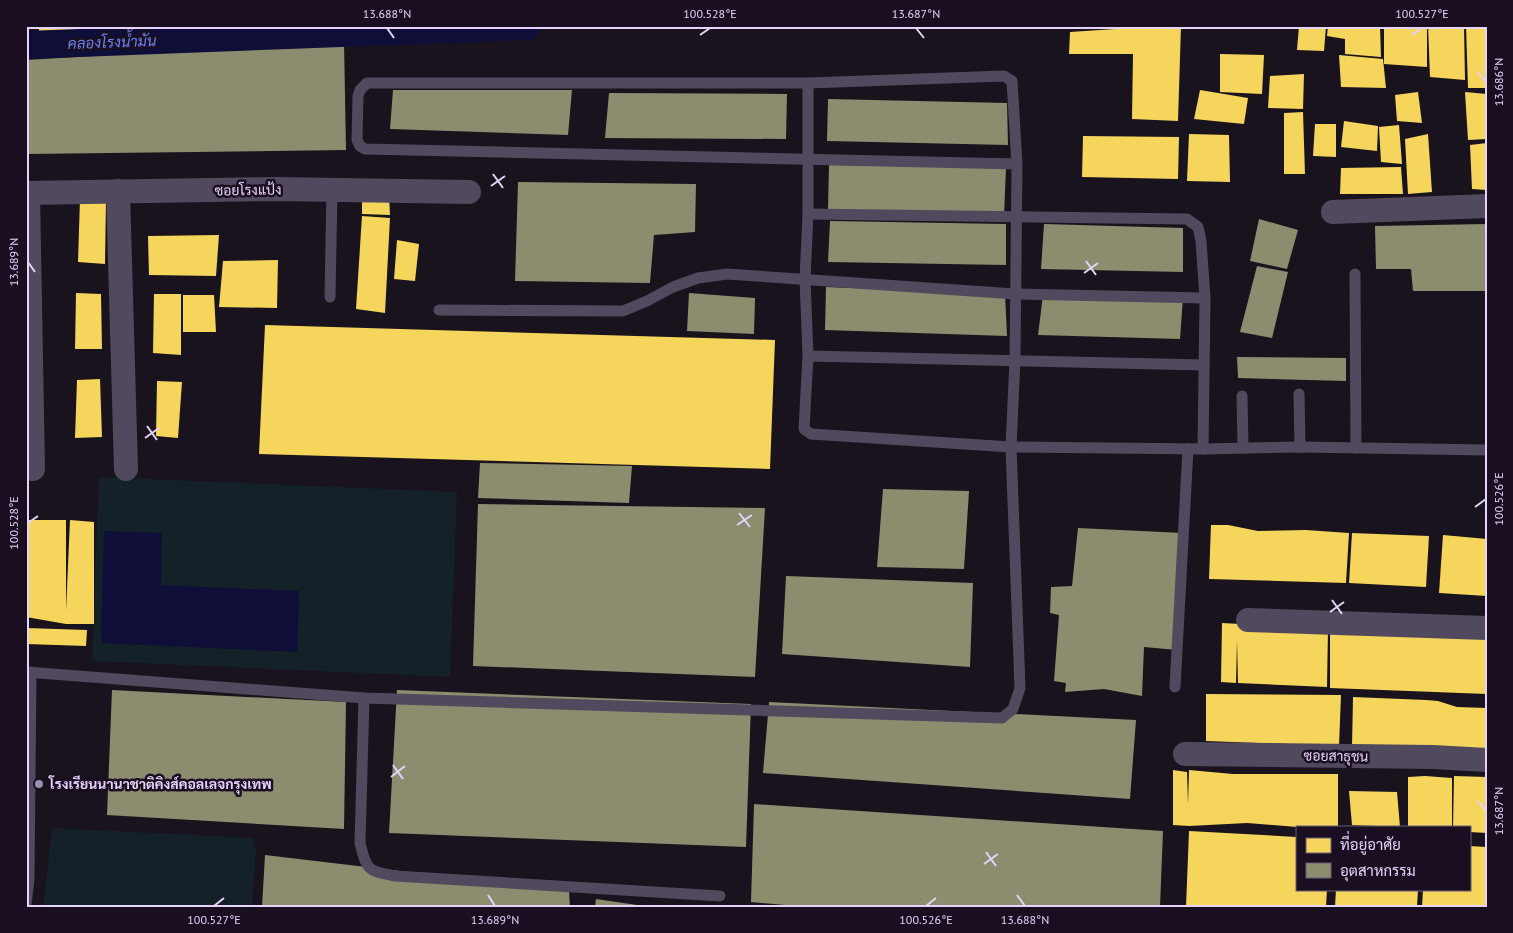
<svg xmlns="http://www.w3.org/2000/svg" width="1513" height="933" viewBox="0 0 1513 933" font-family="'PT Sans',Sarabun,sans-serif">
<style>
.green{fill:#142128}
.water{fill:#0e0e39}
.homes{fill:#f6d55c}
.industry{fill:#8c8c6e}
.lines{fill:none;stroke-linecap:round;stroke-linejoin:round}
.canal{stroke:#0e0e39;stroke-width:28}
.service{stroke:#51495d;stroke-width:11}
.minor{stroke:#51495d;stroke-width:24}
.ticks{fill:none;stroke:#e6d3fb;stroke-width:2}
.poi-dot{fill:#9e90ad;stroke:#190f21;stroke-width:2}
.labels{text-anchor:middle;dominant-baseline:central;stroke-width:5;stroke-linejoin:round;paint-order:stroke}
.street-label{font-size:14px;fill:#e6d3fb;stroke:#190f21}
.poi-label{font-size:14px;font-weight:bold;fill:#e6d3fb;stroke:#190f21;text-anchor:start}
.water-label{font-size:15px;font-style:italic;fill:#6982f3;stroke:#190f21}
.neatline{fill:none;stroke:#e6d3fb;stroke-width:2}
.ticks-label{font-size:12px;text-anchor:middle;fill:#e6d3fb}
</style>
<rect width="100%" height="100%" fill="#18131d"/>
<g class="green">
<polygon points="99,477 457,492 450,677 92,661"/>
<polygon points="52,828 253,838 256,850 252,907 43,907"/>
</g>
<polygon class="water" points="104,531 162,533 161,585 299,591 297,652 101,643"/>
<g class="homes">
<rect x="39" y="26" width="90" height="11"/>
<polygon points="179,26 222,26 222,30 180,34"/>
<polygon points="1130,26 1181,26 1178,121 1132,119 1133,54 1069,54 1070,32 1130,28"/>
<polygon points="1299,26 1326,26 1324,51 1297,50"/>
<polygon points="1328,26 1380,26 1381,57 1345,54 1345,39 1327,36"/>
<polygon points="1384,26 1427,26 1427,67 1384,64"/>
<polygon points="1428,26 1464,26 1465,80 1430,77"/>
<polygon points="1466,26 1487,26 1487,88 1468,88"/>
<polygon points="1220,54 1264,55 1262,94 1220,92"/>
<polygon points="1339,55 1383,59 1386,88 1341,87"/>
<polygon points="1304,74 1303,109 1268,108 1270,76"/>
<polygon points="1200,90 1248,98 1244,124 1194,119"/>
<polygon points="1418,92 1422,123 1397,121 1395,95"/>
<polygon points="1465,92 1487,94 1487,139 1468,140"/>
<polygon points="1303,112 1305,174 1284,174 1284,113"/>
<polygon points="1344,121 1378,126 1377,151 1341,147"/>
<polygon points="1315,124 1336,124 1336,157 1313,156"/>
<polygon points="1399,125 1402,164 1381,162 1379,127"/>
<polygon points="1189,134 1229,135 1230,182 1187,181"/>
<polygon points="1428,134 1432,192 1408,194 1405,139"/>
<polygon points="1083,136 1179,137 1178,179 1082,177"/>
<polygon points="1487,143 1487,190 1472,189 1470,145"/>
<polygon points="1401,167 1403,194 1340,194 1341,168"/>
<polygon points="389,195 390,215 362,214 362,196"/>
<polygon points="80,198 106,199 105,264 78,262"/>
<polygon points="362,216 390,218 385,313 356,309"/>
<polygon points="219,235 216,276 149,275 148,236"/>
<polygon points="397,240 419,244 415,281 394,279"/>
<polygon points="278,260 277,308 219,307 223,261"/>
<polygon points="76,293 101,294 102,349 75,349"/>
<polygon points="154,294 181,294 181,355 153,353"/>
<polygon points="183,295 214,295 216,332 183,332"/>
<polygon points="265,325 775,340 770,469 259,454"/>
<polygon points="100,379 102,437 75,438 77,380"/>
<polygon points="157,381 182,382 178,438 156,436"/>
<polygon points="26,520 66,520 66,611 70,520 94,522 94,624 66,624 26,617"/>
<polygon points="1211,525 1228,525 1258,531 1306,530 1349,533 1346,583 1209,579"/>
<polygon points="1352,533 1429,536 1426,587 1349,583"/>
<polygon points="1443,535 1487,539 1487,596 1439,593"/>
<polygon points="1222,623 1328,629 1327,687 1238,683 1237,640 1236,683 1221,682"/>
<polygon points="26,628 87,630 86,646 26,644"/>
<polygon points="1330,628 1487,638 1487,694 1330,688"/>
<polygon points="1206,694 1341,695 1339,746 1206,741"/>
<polygon points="1353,697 1426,700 1438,701 1457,707 1487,708 1487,752 1352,746"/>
<polygon points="1173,770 1187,772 1188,804 1189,770 1233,774 1338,774 1338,827 1297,827 1247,823 1189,826 1173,825"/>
<polygon points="1425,776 1452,778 1452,827 1408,827 1408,777"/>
<polygon points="1454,776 1487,777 1487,833 1469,832 1469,827 1453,827"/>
<polygon points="1349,791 1397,792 1400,827 1352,825"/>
<polygon points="1189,831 1297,837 1297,889 1327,889 1326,907 1186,907"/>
<polygon points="1469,846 1487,847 1487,907 1422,907 1423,889 1469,889"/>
<polygon points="1336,889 1418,889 1417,907 1335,907"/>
</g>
<g class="industry">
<polygon points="344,41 346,150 26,154 26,60"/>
<polygon points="393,90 572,90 568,135 390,129"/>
<polygon points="609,93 787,94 786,139 605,138"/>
<polygon points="828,99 1007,103 1008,145 827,141"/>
<polygon points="829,165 1006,168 1004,216 828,209"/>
<polygon points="518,182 696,184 695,232 654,235 650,283 515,281"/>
<polygon points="1259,219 1298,230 1287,269 1250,261"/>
<polygon points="830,221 1006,224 1006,265 828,262"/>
<polygon points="1044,224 1183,228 1183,272 1041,269"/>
<polygon points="1487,224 1487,291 1413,291 1411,269 1376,269 1375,226"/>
<polygon points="1257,266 1288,272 1272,338 1240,332"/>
<polygon points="826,287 1005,294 1007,336 825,330"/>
<polygon points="689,293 755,298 754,334 687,331"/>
<polygon points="1043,295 1183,297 1180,339 1038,335"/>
<polygon points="1237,357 1346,358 1346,381 1238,378"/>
<polygon points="480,463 632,466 629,503 478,498"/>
<polygon points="883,489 969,491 964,569 877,567"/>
<polygon points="478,504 765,508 755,677 473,666"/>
<polygon points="1078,528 1183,533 1177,650 1144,647 1142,696 1104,689 1065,692 1066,683 1054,681 1059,615 1050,613 1051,587 1072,586"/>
<polygon points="786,576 973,583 970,667 782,654"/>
<polygon points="112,690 346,702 344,829 107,815"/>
<polygon points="397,690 751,704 746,847 389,833"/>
<polygon points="769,702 1136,720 1130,799 763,773"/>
<polygon points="754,804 1163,831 1160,907 808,907 751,902"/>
<polygon points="265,855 569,891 570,907 262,907"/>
<polygon points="596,899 644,906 644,907 595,907"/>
</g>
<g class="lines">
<polyline class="canal" points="26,45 527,26"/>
<g class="service">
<polyline points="808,83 808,214 805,279 808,356 1204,365"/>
<polyline points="808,214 1187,219 1198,227 1201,241 1205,298 1203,449"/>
<polyline points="1355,274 1356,448"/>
<polyline points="330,297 332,190"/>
<polyline points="439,310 623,311 647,301 673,287 698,278 727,274 1015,294 1205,298"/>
<polyline points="808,356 804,429 811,434 1011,447 1203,449 1300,447 1487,450"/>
<polyline points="1299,394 1300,447"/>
<polyline points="1242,396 1243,448"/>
<polyline points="26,672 364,698 1002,718 1013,709 1020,688 1011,447 1015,360 1017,164 1012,81 1004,76 808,83 367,83 360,90 358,96 357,140 360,146 365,149 1017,164"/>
<polyline points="1175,687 1188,449"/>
<path d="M364,698L360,843C367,870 367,871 395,876L720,896"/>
<polyline points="26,904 29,879 31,672"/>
</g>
<g class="minor">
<polyline points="118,191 126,469"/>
<polyline points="26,193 276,189 469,192"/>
<polyline points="28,193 33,469"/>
<polyline points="1333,212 1487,206"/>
<polyline points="1248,620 1487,628"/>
<polyline points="1185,754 1433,757 1487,760"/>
</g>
</g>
<path class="ticks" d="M387,28L394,38M916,28L924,38M700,35L710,28M1412,35L1422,28M1478,72L1486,82M493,174L503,188M491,186L505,176M1086,261L1096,275M28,262L35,272M1084,273L1098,263M147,426L157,440M145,438L159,428M1475,507L1486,499M739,513L750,527M28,523L38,516M737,525L752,515M1332,600L1342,614M1330,612L1344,602M393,765L403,779M391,777L405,766M1478,801L1486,811M986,852L996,866M984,864L998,854M488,895L495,906M1017,895L1025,906M214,906L224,898M926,906L936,898"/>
<circle class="poi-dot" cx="39" cy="784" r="5"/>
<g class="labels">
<g class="street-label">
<text transform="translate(248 190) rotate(-1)">ซอยโรงแป้ง</text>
<text transform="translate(1336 756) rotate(1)">ซอยสาธุชน</text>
</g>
<g class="poi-label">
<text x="49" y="784">โรงเรียนนานาชาติคิงส์คอลเลจกรุงเทพ</text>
</g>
<g class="water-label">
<text transform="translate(112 42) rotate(-2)">คลองโรงน้ำมัน</text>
</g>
</g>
<rect width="1513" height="933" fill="none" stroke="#190f21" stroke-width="55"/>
<rect x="1296" y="826" width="175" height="65" fill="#190f21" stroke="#6b5d78"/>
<rect x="1306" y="838" width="25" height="15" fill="#f6d55c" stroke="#6b5d78"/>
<text x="1340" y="850" font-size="15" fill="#e6d3fb">ที่อยู่อาศัย</text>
<rect x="1306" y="863" width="25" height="15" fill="#8c8c6e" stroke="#6b5d78"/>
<text x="1340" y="876" font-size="15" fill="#e6d3fb">อุตสาหกรรม</text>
<rect x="28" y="28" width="1458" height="878" class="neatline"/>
<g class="ticks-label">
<text x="387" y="18">13.688°N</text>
<text x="710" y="18">100.528°E</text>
<text x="916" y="18">13.687°N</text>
<text x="1422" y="18">100.527°E</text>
<text transform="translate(1499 82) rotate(-90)" y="4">13.686°N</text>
<text transform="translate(14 262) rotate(-90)" y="4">13.689°N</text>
<text transform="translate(1499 499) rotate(-90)" y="4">100.526°E</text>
<text transform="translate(14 523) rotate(-90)" y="4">100.528°E</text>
<text transform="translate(1499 811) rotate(-90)" y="4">13.687°N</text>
<text x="214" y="924">100.527°E</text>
<text x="495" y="924">13.689°N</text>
<text x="926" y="924">100.526°E</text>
<text x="1025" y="924">13.688°N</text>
</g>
</svg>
